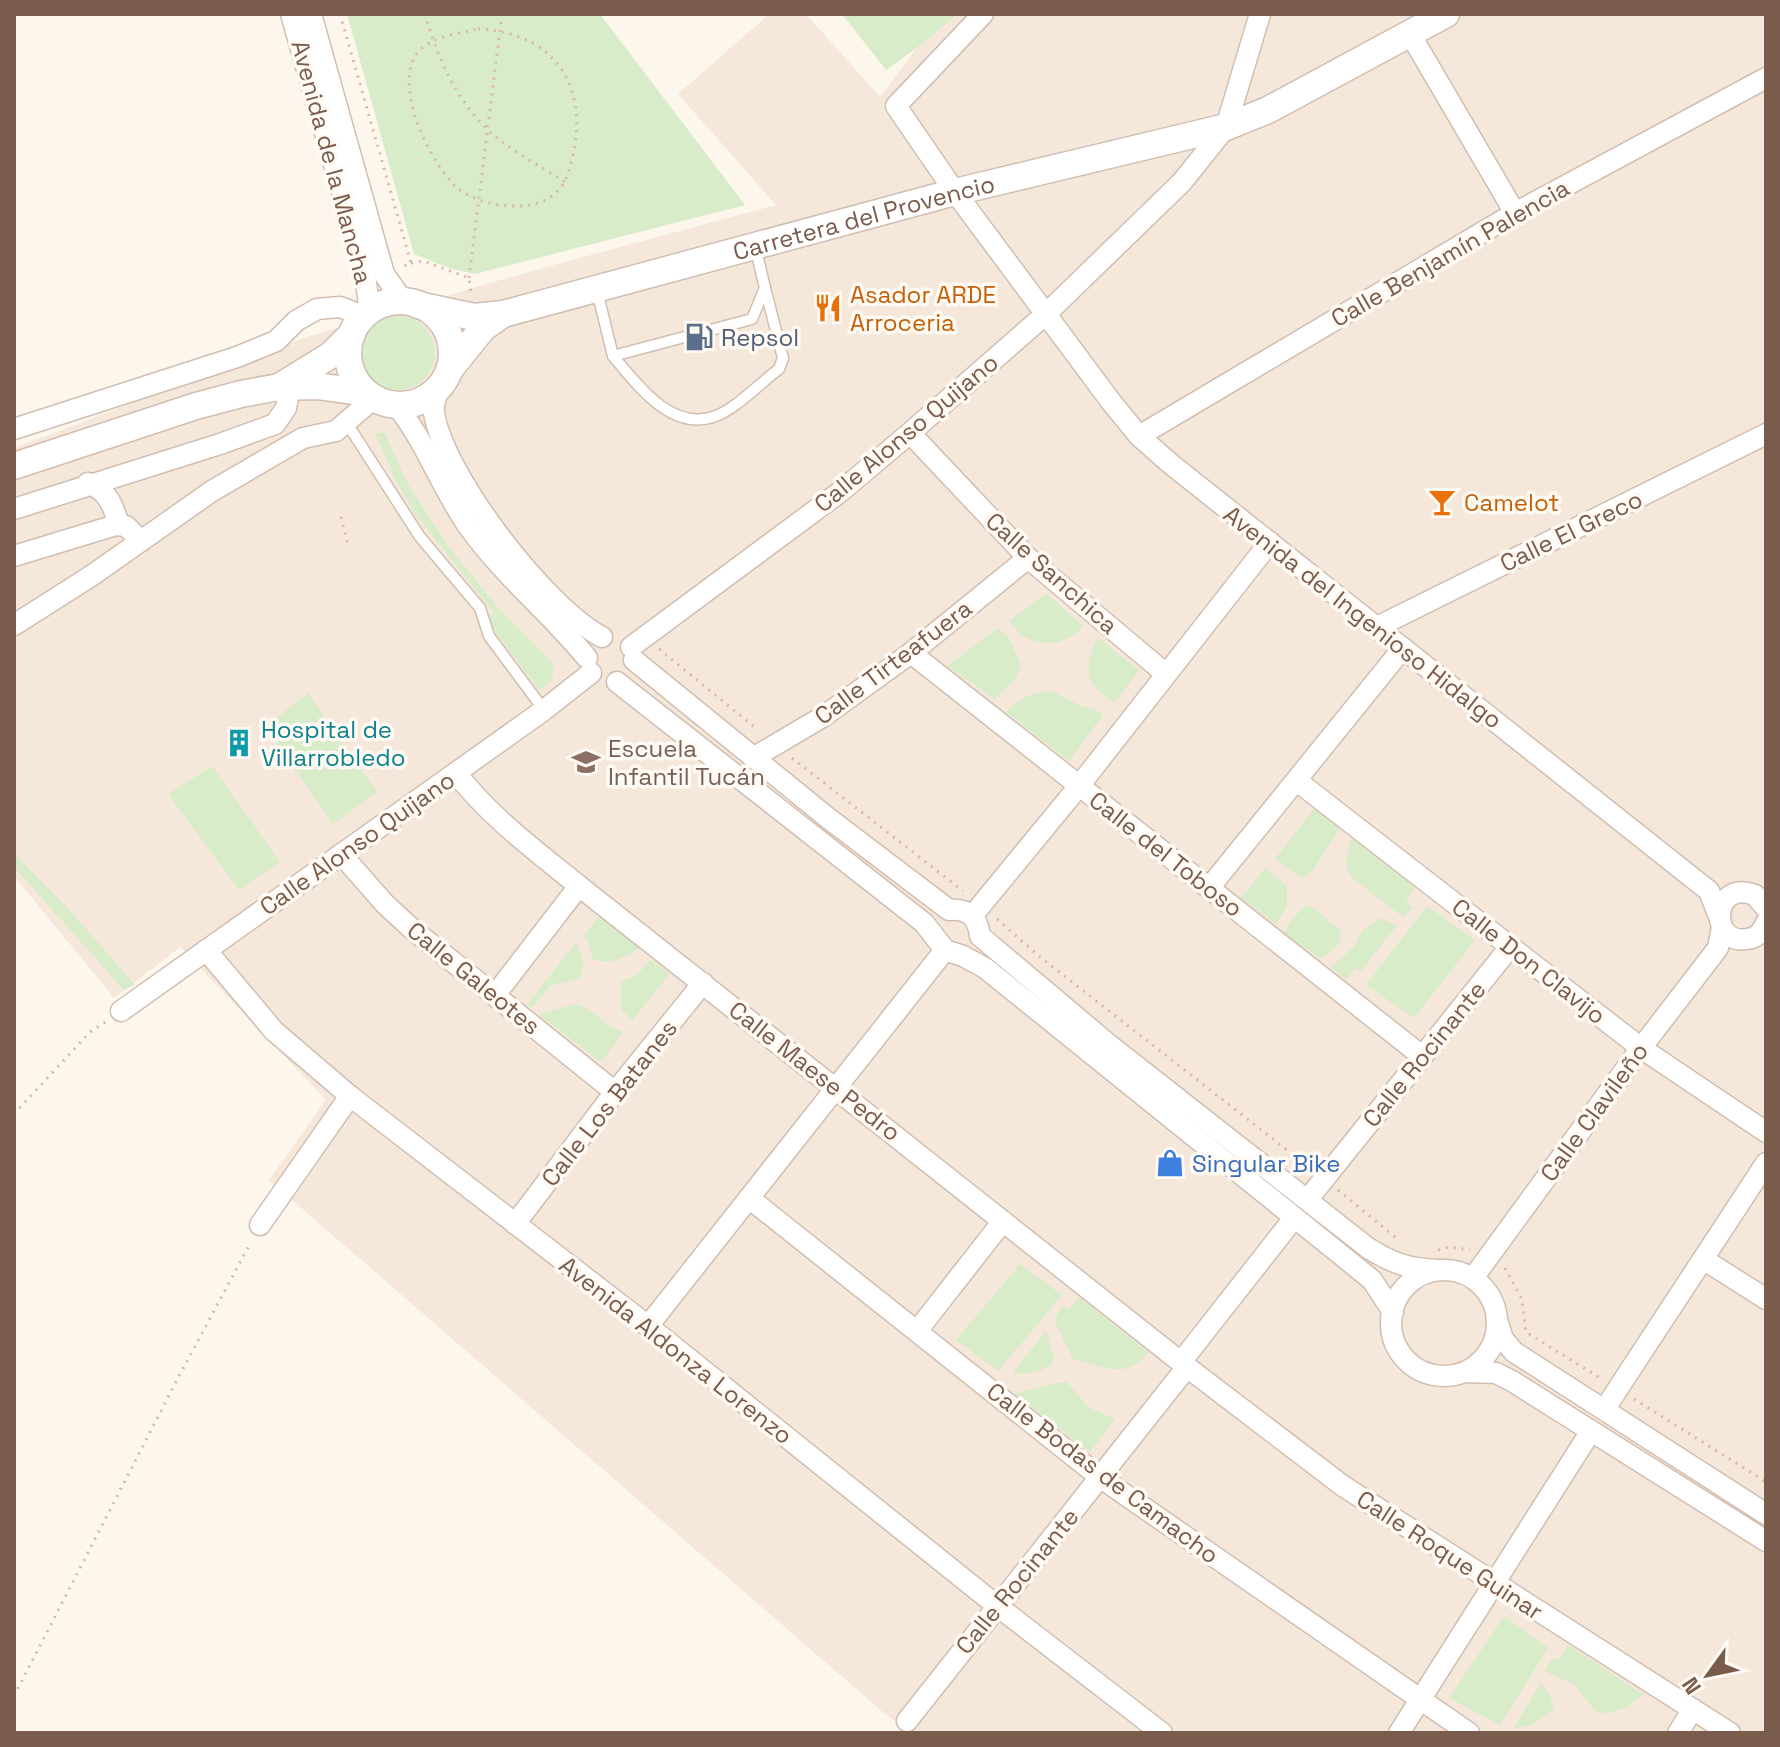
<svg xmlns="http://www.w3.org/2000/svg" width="1780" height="1747" viewBox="0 0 1780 1747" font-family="'Space Grotesk',sans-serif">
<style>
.residential{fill:#f5e8da}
.green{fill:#d8ecc9}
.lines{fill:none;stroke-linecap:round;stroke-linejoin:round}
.service-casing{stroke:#d1beb0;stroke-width:13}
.minor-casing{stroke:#d1beb0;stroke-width:23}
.tertiary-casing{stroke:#d1beb0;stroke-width:29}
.path{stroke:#d9b8a5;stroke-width:3;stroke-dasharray:2 6;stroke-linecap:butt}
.service{stroke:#fff;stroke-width:10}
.minor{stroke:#fff;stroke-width:20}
.tertiary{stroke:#fff;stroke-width:26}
.labels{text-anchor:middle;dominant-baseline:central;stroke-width:7;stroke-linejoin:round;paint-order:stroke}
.street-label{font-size:24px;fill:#7a5c4d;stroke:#fffaf3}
.food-label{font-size:24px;fill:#c56008;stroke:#fffaf3;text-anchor:start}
.service-label{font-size:24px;fill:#4e5e75;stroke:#fffaf3;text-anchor:start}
.culture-label{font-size:24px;fill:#0d838f;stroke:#fffaf3;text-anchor:start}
.education-label{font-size:24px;fill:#785e54;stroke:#fffaf3;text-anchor:start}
.shop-label{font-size:24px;fill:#366cbe;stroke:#fffaf3;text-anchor:start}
</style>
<rect width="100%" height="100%" fill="#fdf6ec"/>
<polygon class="residential" points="769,14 806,14 880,97 942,14 1766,14 1766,1733 914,1733 885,1714 269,1180 326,1100 180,947 114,998 14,876 14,448 306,337 535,270 776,205 678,94"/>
<g class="green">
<polygon points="347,14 600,14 745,205 475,274 452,269 414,254"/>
<polygon points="842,14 956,14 926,41 886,70"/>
<circle cx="398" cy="353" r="37"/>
<polygon points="375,433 385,433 408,484 448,546 502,612 554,665 552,680 539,690 486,619 494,613 416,515 395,479"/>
<path d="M1046,593L1083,626C1068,644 1044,649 1023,636C1018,633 1013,625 1009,621Z"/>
<polygon points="998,628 1009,638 1021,667 1014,681 995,699 947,666"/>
<path d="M1097,637L1139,670L1114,703C1083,680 1084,671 1097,637Z"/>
<path d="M1049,691C1061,694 1068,700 1079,705C1089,709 1095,707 1103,715L1069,761L1006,712C1020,699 1030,692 1049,691Z"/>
<polygon points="308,693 377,792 333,824 265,727"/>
<polygon points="212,766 280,862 239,890 168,794"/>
<polygon points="1314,809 1340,828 1311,873 1301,878 1275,859"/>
<path d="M1352,838L1415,887L1406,901L1413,907L1403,917L1351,877C1343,864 1348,851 1352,838Z"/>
<polygon points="14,853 75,916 135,985 124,990 14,867"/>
<polygon points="1265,868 1287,886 1287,907 1276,924 1241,898"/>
<path d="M1306,905C1320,909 1328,923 1341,930L1340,943L1321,959L1284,933L1293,918Z"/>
<polygon points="1427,906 1475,940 1414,1018 1366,985"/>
<path d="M599,916L640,948C625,956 609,968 592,958L588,939L583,937Z"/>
<polygon points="1380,918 1397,925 1361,971 1356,968 1346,979 1330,968 1353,948 1363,930"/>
<polygon points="576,942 584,965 580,978 550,986 532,1007 526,1006"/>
<polygon points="650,960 670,973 632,1021 621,1009 621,982 638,974"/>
<path d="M574,1004C594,1008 602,1025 623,1032L601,1062L539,1015Z"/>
<polygon points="1020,1264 1062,1295 998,1371 956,1340"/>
<path d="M1079,1297L1149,1353C1123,1381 1106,1366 1073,1359L1054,1320L1063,1305L1069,1310Z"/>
<path d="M1046,1331L1054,1357L1053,1364C1039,1372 1029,1375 1013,1372Z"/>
<polygon points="1067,1382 1088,1407 1115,1419 1090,1452 1014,1394 1056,1383"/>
<polygon points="1504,1616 1548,1648 1500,1725 1449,1698"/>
<polygon points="1568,1645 1643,1694 1627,1707 1606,1714 1596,1711 1573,1684 1544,1671 1553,1658 1559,1660"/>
<polygon points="1541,1683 1550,1696 1554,1710 1531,1725 1514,1728"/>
</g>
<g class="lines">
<defs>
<g id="service">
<polyline points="597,291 613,356 752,319 765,288 755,246"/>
<path d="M613,356C637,384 670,431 713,417C734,411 761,382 779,369L783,358L765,288"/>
<polyline points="344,426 350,428 420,537 480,608 489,636 544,710"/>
</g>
<g id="minor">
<polyline points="291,14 364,269 370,311"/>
<polyline points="311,14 384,274 403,301"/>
<polyline points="983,14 896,106 955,192 1112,403 1139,436 1172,465 1709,891 1720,919"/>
<polyline points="1409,32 1515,213"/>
<path d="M438,389C436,397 433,405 434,413C444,476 546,608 602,637"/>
<path d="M396,405C426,442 441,487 468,526C503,575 549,612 587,658"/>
<polyline points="14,429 237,357 276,341 296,321 317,309 340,307 364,316"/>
<polyline points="910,433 1028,558 1166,674"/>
<polyline points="1139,436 1515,213 1766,78"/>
<path d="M88,483C108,491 113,505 119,525"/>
<polyline points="14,509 220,444 275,424 286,408 290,387"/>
<polyline points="14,556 116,525 126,526 141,541"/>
<polyline points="14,625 91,576 212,491 303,438 336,431 374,398"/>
<polyline points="1377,627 1766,434"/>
<polyline points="631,647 840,492 910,433 1047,313 1182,182 1226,127 1260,14"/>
<polyline points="911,653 1422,1056"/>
<path d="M634,660L828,818L949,910C968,908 978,917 980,936L1107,1043L1368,1248C1394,1264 1409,1269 1439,1270"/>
<polyline points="617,682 924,923 945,950 963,956 985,968 1335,1250 1372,1280 1393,1312"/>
<polyline points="753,758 824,716 911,653 1028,558"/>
<path d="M456,773C491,818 535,850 579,886L1187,1367L1343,1486L1730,1733"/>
<polyline points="1297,781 1641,1048 1766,1132"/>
<polyline points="341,854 385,904 412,929 615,1092"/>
<polyline points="1209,888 1403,648"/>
<path d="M1766,908L1755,895C1711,878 1709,946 1747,939C1757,938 1762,932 1766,923"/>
<polyline points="973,915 1079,786 1270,542"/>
<polyline points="206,950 274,1031 350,1096 648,1326 996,1605 1162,1733"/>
<polyline points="495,995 579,886"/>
<polyline points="121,1011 544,710 591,673"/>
<polyline points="749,1198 1101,1478 1469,1733"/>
<polyline points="1308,1199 1510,947"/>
<polyline points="515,1224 615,1092 703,983"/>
<polyline points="260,1225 350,1096"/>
<polyline points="1703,1259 1766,1299"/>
<circle cx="1444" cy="1323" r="53"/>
<polyline points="1473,1278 1641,1048 1718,948 1722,927"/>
<polyline points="1498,1323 1503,1339 1514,1352 1766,1514"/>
<polyline points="648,1326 945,950"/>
<polyline points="917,1331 1003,1221"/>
<polyline points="1181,1362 1294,1218"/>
<polyline points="1465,1372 1496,1373 1512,1381 1766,1541"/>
<polyline points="1604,1410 1766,1163"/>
<polyline points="907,1721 1187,1367"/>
<polyline points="1399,1733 1591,1431"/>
<polyline points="1678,1733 1693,1709"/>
</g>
<g id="tertiary">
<circle cx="400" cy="353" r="52"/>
<path id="s1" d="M418,305L474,317L503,314L955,192L1226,127L1268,110L1446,14"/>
<polyline points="450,369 483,328 503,314"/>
<polyline points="282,385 331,355 352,334"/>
<polyline points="14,466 196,406 241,394 279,387 317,386 367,393"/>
</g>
</defs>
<use href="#service" class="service-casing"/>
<use href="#minor" class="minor-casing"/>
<use href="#tertiary" class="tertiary-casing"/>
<g class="path">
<polyline points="340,14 411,263 404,266"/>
<path d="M425,14C437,56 455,98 487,129C507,149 541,166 565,182"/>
<path d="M478,29C565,33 594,100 567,176C561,192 547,202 530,205C508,209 478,203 460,190C431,168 388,79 421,49C435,36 461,33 478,29Z"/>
<polyline points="411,263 423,261 469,278 471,293"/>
<polyline points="469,278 502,14"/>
<polyline points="341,517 348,545"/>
<polyline points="659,649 758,730"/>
<polyline points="792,758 963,891"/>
<polyline points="997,919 1040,957 1310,1168"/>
<polyline points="14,1114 90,1032 107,1021"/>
<polyline points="1338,1190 1400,1241"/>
<polyline points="1438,1250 1449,1247 1470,1250"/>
<polyline points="1505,1268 1522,1299 1526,1332 1600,1378"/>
<polyline points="1634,1399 1766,1482"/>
<polyline points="14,1696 178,1378 251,1242"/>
</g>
<use href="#service" class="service"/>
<use href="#minor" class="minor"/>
<use href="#tertiary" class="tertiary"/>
</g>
<defs>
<symbol id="restaurant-bare" viewBox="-9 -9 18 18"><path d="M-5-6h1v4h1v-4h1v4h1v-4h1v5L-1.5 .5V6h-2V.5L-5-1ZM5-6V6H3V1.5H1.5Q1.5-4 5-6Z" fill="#e8710a" stroke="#fffaf3" stroke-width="2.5" paint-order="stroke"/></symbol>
<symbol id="fuel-bare" viewBox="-9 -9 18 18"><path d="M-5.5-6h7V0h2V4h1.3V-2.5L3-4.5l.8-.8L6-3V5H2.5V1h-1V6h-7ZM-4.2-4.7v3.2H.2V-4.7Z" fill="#5c6f8a" stroke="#fffaf3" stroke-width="2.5" paint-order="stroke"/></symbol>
<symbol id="bar-bare" viewBox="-9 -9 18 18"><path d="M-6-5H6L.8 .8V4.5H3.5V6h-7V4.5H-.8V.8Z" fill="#e8710a" stroke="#fffaf3" stroke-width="2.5" paint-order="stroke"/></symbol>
<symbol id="building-bare" viewBox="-9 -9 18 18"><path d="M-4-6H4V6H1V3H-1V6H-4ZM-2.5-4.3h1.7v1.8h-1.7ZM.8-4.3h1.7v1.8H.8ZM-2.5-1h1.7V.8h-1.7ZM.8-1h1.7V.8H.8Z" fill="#0f9aa8" stroke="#fffaf3" stroke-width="2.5" paint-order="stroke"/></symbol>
<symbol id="school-bare" viewBox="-9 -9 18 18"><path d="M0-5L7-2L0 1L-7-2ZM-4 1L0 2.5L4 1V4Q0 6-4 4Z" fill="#8d6e63" stroke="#fffaf3" stroke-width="2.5" paint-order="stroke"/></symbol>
<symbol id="shop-bare" viewBox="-9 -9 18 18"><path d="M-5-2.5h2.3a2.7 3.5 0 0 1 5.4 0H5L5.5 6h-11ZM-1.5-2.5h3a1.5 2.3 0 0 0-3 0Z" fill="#3f7fe0" stroke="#fffaf3" stroke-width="2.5" paint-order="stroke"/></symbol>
</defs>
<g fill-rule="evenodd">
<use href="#restaurant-bare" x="808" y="288" width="40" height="40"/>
<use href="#fuel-bare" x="679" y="317" width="40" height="40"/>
<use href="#bar-bare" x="1422" y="482" width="40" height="40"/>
<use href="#building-bare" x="219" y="723" width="40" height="40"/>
<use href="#school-bare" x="566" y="742" width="40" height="40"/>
<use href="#shop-bare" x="1150" y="1143" width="40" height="40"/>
</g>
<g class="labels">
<g class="street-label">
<text transform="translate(332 162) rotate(75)">Avenida de la Mancha</text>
<text stroke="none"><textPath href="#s1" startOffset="460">Carretera del Provencio</textPath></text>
<text transform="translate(1450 253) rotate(-30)">Calle Benjamín Palencia</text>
<text transform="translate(906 433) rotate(-40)">Calle Alonso Quijano</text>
<text transform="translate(1571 531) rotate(-26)">Calle El Greco</text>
<text transform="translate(1052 573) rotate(42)">Calle Sanchica</text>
<text transform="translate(1363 617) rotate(38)">Avenida del Ingenioso Hidalgo</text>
<text transform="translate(893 662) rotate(-37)">Calle Tirteafuera</text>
<text transform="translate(357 843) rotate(-35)">Calle Alonso Quijano</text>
<text transform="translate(1166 854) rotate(38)">Calle del Toboso</text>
<text transform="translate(1529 961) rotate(38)">Calle Don Clavijo</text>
<text transform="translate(474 978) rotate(39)">Calle Galeotes</text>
<text transform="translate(1424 1054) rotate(-51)">Calle Rocinante</text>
<text transform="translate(815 1071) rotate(38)">Calle Maese Pedro</text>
<text transform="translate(609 1103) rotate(-52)">Calle Los Batanes</text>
<text transform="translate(1594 1112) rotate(-54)">Calle Clavileño</text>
<text transform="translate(676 1350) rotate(38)">Avenida Aldonza Lorenzo</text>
<text transform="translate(1103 1473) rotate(37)">Calle Bodas de Camacho</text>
<text transform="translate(1450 1555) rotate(33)">Calle Roque Guinar</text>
<text transform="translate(1017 1581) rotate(-51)">Calle Rocinante</text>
</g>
<g class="food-label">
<text x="850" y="294">Asador ARDE<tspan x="850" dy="28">Arroceria</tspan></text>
<text x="1464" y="502">Camelot</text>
</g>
<g class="service-label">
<text x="721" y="337">Repsol</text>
</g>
<g class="culture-label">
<text x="261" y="729">Hospital de<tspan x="261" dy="28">Villarrobledo</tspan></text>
</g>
<g class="education-label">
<text x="608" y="748">Escuela<tspan x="608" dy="28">Infantil Tucán</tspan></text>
</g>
<g class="shop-label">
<text x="1192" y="1163">Singular Bike</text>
</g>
</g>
<rect width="1780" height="1747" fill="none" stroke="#7a5c4d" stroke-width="32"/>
<g transform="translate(1708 1675) rotate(237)" stroke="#fffaf3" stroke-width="6" paint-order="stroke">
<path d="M0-6L14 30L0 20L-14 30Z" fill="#7a5c4d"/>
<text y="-12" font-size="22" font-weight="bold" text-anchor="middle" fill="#7a5c4d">N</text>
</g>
</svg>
